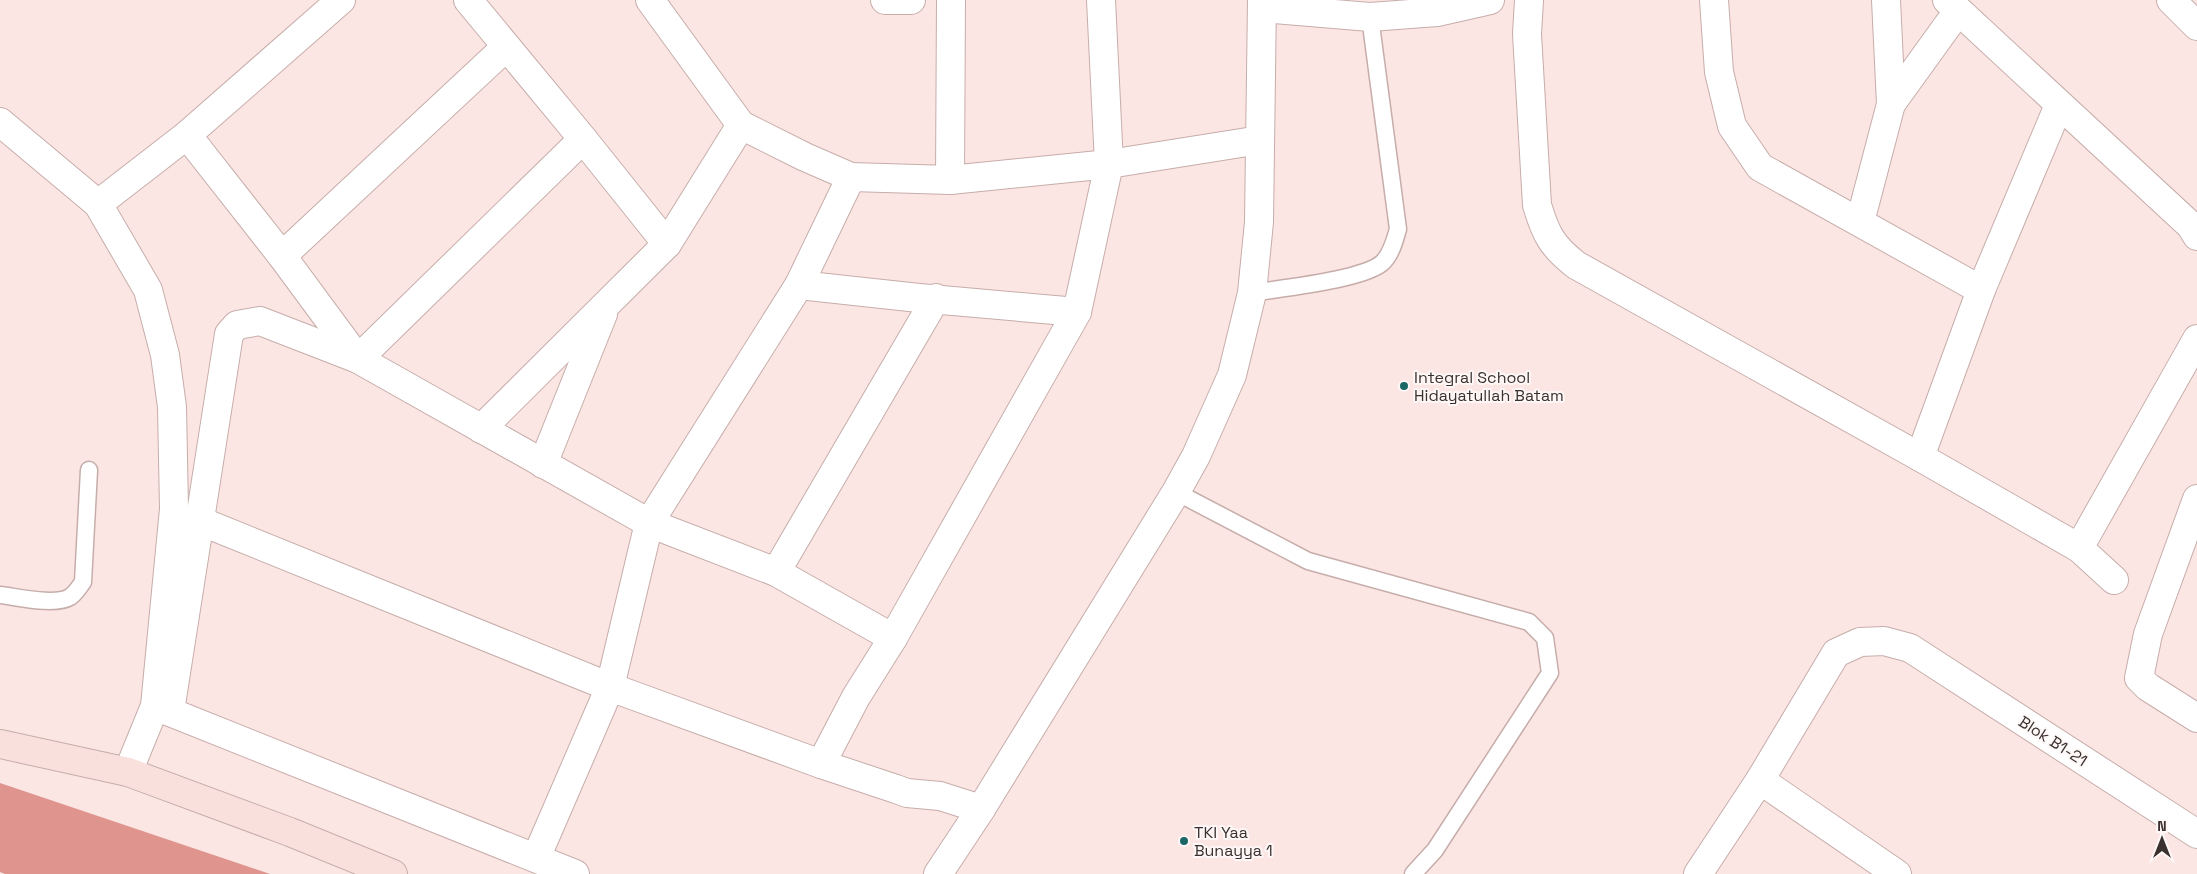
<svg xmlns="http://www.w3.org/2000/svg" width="2197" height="874" viewBox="0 0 2197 874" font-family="'Space Grotesk',sans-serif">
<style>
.water{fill:#e0948e}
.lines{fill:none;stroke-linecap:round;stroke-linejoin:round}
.lane-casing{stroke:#c6adaa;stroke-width:19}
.street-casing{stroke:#c6adaa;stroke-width:30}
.secondary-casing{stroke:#c6adaa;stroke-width:30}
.lane{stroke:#fff;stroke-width:16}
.street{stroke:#fff;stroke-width:28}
.secondary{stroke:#f9e0dd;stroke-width:28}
.poi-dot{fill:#1a6765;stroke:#fdf8f7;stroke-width:2}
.labels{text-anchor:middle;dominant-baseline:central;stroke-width:4;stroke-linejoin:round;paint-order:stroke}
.poi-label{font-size:16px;fill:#3a302f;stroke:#fdf8f7;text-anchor:start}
.street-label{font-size:16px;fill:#3a302f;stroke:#fdf8f7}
</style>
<rect width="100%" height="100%" fill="#fce6e4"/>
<polygon class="water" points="0,783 270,874 5,874 0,872"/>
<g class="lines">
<defs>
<g id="lane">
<path d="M1252,293C1281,288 1362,280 1382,263C1391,255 1395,240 1398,229L1370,17"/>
<polyline points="1176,492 1308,561 1529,622 1545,638 1550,673 1435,850 1413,874"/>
<path d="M0,595C18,597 55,606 70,597C76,593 79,587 83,582L89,470"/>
</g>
<g id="street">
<polyline points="468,0 583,139 667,244"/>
<polyline points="650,0 741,125 805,157 851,177 950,180 1109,164 1260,140"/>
<polyline points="885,0 911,0"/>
<path d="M1529,0L1527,34L1537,205C1546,235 1552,246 1576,265L1920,457L2079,548L2114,580"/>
<polyline points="1714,0 1719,72 1732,126 1760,167 1981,290"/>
<polyline points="1886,0 1891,104"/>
<polyline points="1947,0 2191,226 2197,236"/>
<polyline points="2171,0 2197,26"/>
<polyline points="1263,8 1370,17 1437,12 1490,0"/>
<polyline points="0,122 98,204 148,290 165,355 172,407 174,509 155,706 128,772"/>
<polyline points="187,135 282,256 358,359 649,523 776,572 893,638"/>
<polyline points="950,180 951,0"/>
<polyline points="98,204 187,135 341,0"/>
<polyline points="1860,222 1891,104 1958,11"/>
<polyline points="282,256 506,47"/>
<polyline points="799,285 919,298 1077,312"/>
<polyline points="481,429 667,244 741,125"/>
<polyline points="1920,457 1981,290 2059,105"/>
<polyline points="543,464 603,314"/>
<polyline points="2197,499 2148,634 2139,678 2148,687 2197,718"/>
<polyline points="200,521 610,687 821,764 896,789 907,793 940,796 981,809"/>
<polyline points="2079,548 2197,339"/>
<polyline points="776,572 936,298"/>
<polyline points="155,706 575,874"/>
<polyline points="170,711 229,334 237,325 260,321 358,359 583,139"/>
<polyline points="821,764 856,697 893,638 1077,312 1109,164 1101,0"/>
<polyline points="1760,780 1897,874"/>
<polyline points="536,858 610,687 649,523 799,285 851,177"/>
<polyline points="938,874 981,809 1176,492 1196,456 1232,375 1252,293 1259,222 1262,0"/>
<polyline points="1698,874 1760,780 1836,653 1860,642 1884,641 1910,648 2197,834"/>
</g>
<polyline id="secondary" points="0,744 128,772 290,832 393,874"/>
</defs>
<use href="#lane" class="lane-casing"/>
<use href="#street" class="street-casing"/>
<use href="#secondary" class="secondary-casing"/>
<use href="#lane" class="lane"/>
<use href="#street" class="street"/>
<use href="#secondary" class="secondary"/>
</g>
<g class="poi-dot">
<circle cx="1404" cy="386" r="5"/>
<circle cx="1184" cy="841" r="5"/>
</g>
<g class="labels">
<g class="poi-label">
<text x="1414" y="377">Integral School<tspan x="1414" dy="18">Hidayatullah Batam</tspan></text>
<text x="1194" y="832">TKI Yaa<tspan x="1194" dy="18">Bunayya 1</tspan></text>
</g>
<g class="street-label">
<text transform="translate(2053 741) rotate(33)">Blok B1-21</text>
</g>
</g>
<g transform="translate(2162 839)" stroke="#fdf8f7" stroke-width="4" paint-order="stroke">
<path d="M0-4L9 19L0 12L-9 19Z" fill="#3a302f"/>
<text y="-8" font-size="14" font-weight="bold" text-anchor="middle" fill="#3a302f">N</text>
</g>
</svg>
